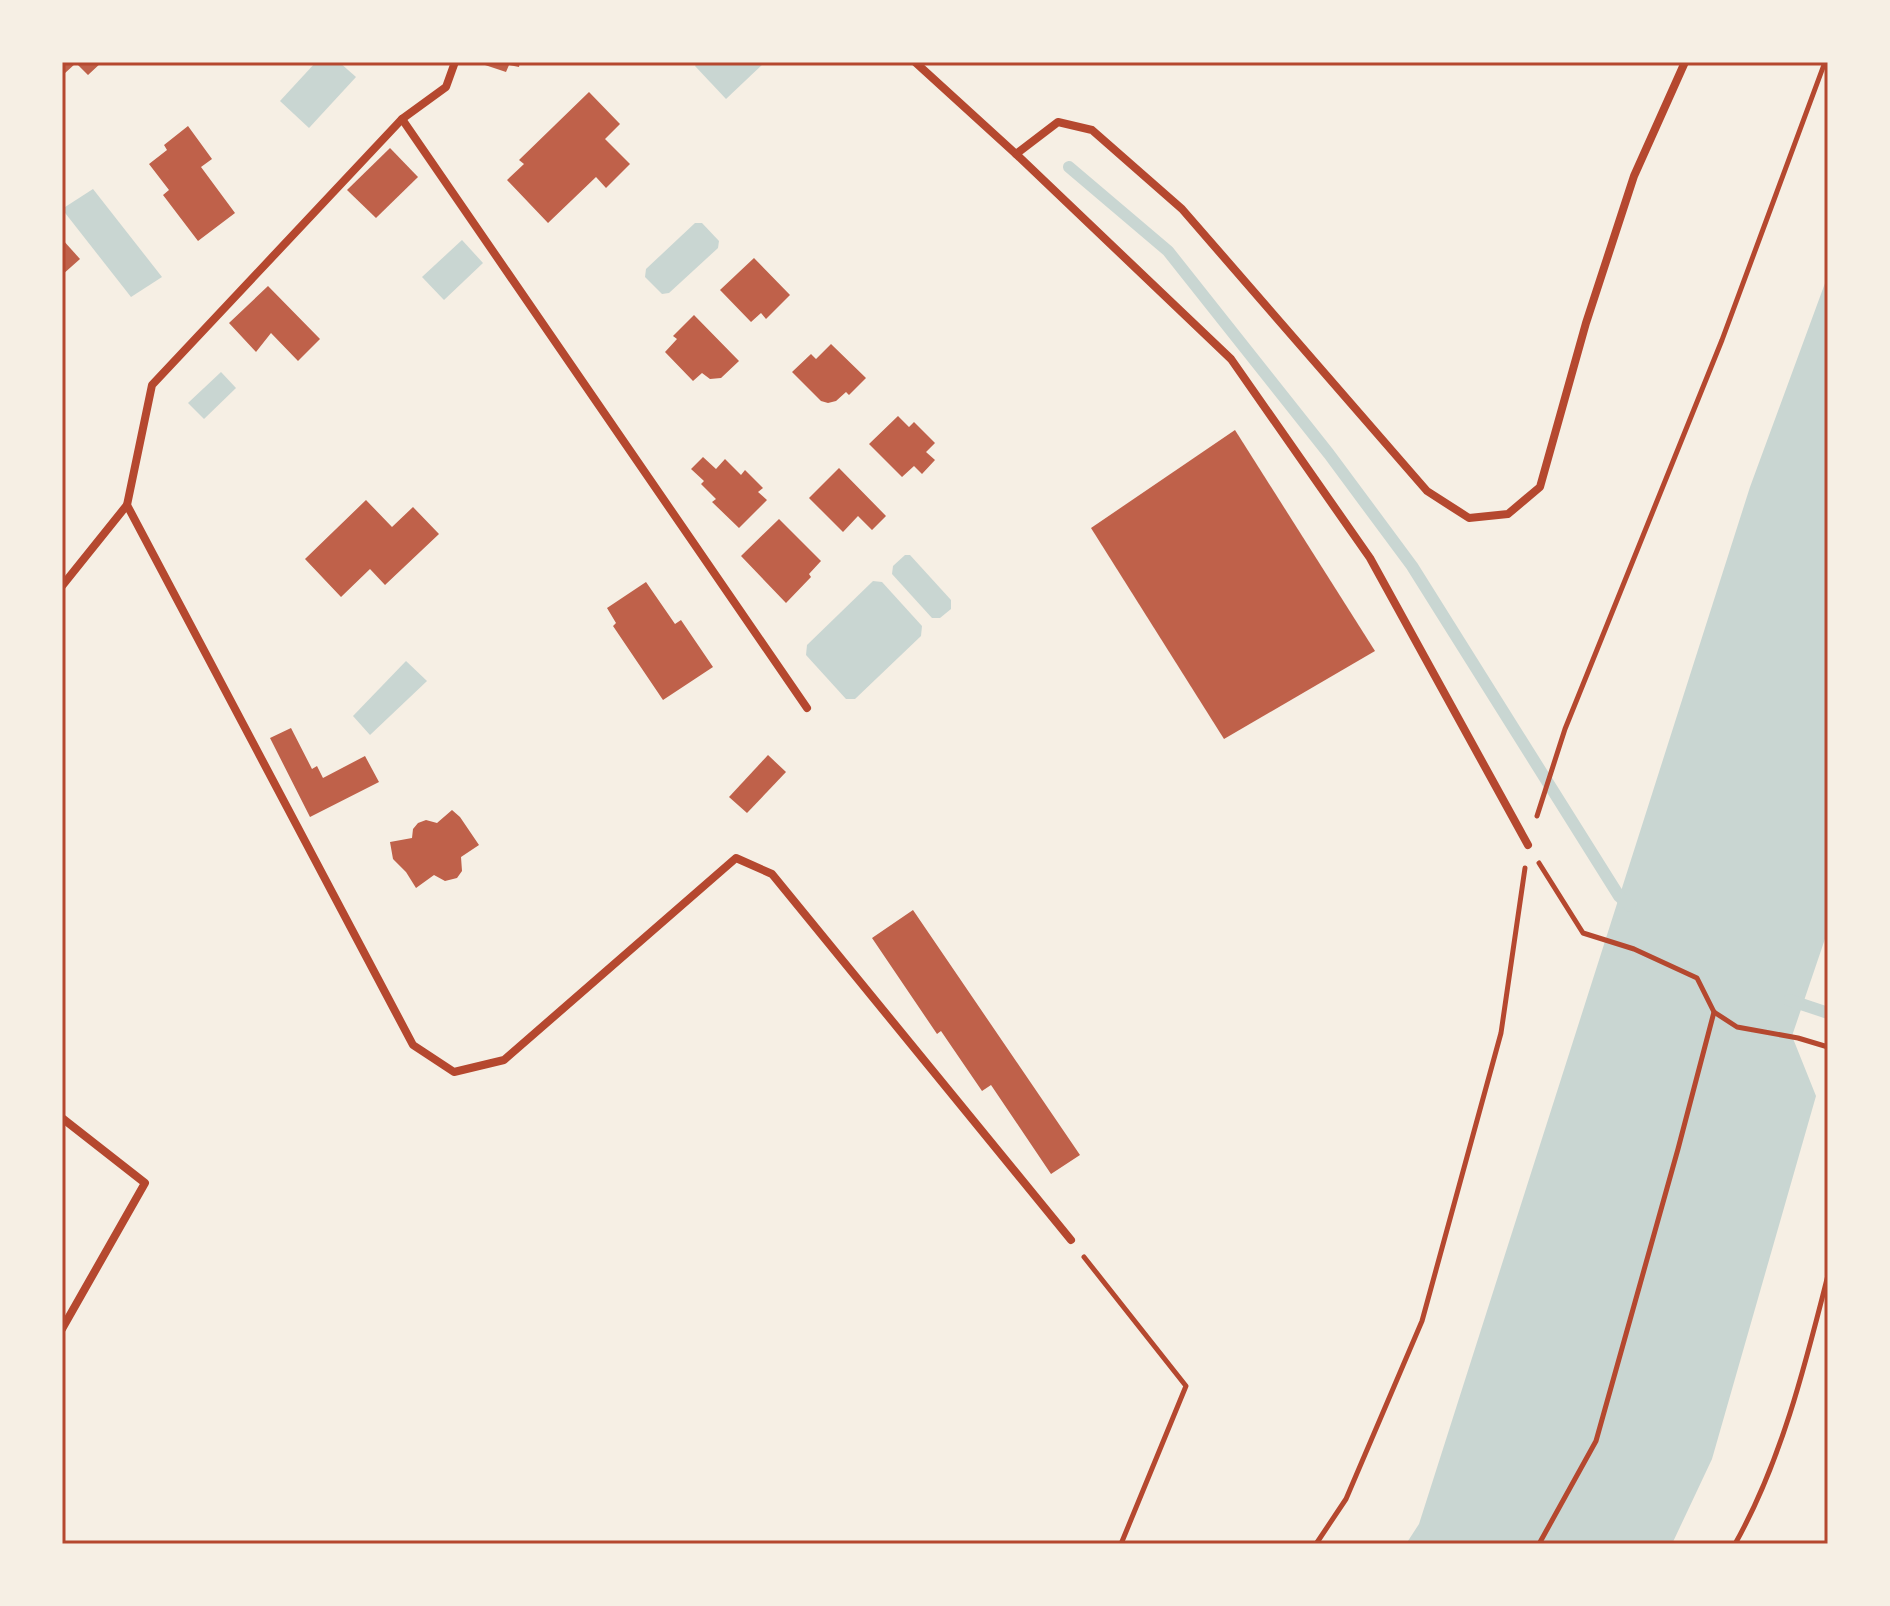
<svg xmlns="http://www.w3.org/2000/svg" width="1890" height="1606" viewBox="0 0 1890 1606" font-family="'Golos Text',sans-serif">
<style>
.water{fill:#c9d6d2}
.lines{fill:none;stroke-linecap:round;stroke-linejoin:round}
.stream{stroke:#c9d6d2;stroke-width:12}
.building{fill:#bf614a}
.path{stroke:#b5482f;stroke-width:5}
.minor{stroke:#b5482f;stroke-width:8}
.neatline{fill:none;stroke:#b5482f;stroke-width:3}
</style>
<rect width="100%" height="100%" fill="#f6efe4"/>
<g class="water">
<polygon points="316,62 339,62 356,77 309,128 280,101"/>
<polygon points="698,62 765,62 726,99 695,66"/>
<polygon points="93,189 162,277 131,297 62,209"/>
<polygon points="695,223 702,223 719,241 718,248 669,293 662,294 645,277 646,269"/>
<polygon points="462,240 483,263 444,300 422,277"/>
<polygon points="1828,275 1828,930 1792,1036 1816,1096 1712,1459 1672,1544 1406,1544 1419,1524 1750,487"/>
<polygon points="221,372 236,388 204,419 188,403"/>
<polygon points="905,555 910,555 951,600 951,609 940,618 932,618 892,574 893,566"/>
<polygon points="873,581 882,582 922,626 921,636 855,699 846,699 806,655 807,645"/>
<polygon points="406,661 427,681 370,735 353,716"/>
</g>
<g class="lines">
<g class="stream">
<polyline points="1069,167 1168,251 1329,454 1412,566 1619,896 1630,906"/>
<polyline points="1789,1000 1828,1013"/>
</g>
</g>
<g class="building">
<polygon points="62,62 102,62 88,75 76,63 64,74"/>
<polygon points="476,62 520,62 519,67 509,65 506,72"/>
<polygon points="589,92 620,124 605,139 630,164 606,188 596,177 548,223 507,180 524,164 519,160"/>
<polygon points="188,126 212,159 201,167 235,213 198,241 163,195 169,190 149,164 167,150 164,145"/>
<polygon points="390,148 418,177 376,218 347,190"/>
<polygon points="62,239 80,259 62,275"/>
<polygon points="754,258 790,295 766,319 761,313 751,322 720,290"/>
<polygon points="268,286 320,339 298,361 271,333 256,352 229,323"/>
<polygon points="694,315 739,361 721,378 710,379 702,373 693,381 665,352 677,339 673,336"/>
<polygon points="831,344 866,378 849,395 846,392 836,401 828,403 821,401 792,372 811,354 816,359"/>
<polygon points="898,416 909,427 914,422 935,443 926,452 935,460 922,474 914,466 902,477 869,444"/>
<polygon points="1235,430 1375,651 1224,739 1091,528"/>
<polygon points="703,457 716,469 725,459 741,475 745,470 763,488 758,492 767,500 739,528 712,502 716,499 701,484 704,481 691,469"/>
<polygon points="839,468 886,516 872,530 858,516 843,532 809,498"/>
<polygon points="366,500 392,527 413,507 439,534 385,585 370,569 341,597 305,559"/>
<polygon points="779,519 821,561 809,574 811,577 786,603 741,556"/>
<polygon points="646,582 675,624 681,620 713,667 663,700 613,626 616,623 607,608"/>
<polygon points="291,728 312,769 317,766 323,778 365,756 379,782 310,817 270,738"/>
<polygon points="768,755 786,772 747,813 729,797"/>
<polygon points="452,810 460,817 479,845 461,857 462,871 457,878 445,881 434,875 416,888 406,872 393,859 390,842 412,838 413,829 418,823 426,820 437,823"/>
<polygon points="913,910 1080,1155 1051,1174 991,1085 982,1091 941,1031 937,1034 872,938"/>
</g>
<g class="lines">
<g class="path">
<polyline points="1537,816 1565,729 1722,340 1825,62"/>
<polyline points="1539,863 1583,933 1634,949 1697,978 1714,1012 1737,1027 1798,1038 1828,1047"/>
<polyline points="1084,1257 1186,1386 1121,1544"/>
<polyline points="1316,1544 1346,1499 1422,1321 1501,1033 1525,868"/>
<polyline points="1539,1544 1596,1441 1678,1149 1714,1012"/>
<path d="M1735,1544C1781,1462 1805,1366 1828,1275"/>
</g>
<g class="minor">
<polyline points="915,62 1016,154 1231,359 1370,558 1528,845"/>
<polyline points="402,119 807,708"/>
<polyline points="1016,154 1058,122 1092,130 1182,209 1427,491 1469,518 1508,514 1540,487 1586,323 1634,176 1685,62"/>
<polyline points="127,505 152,385 402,119 446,87 455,62"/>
<polyline points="62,586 127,505 413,1045 454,1072 504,1060 736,858 772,874 1071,1240"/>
<polyline points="62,1118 145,1183 62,1329"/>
</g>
</g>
<rect width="1890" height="1606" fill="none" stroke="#f6efe4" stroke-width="128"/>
<rect x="64" y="64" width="1762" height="1478" class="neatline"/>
</svg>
